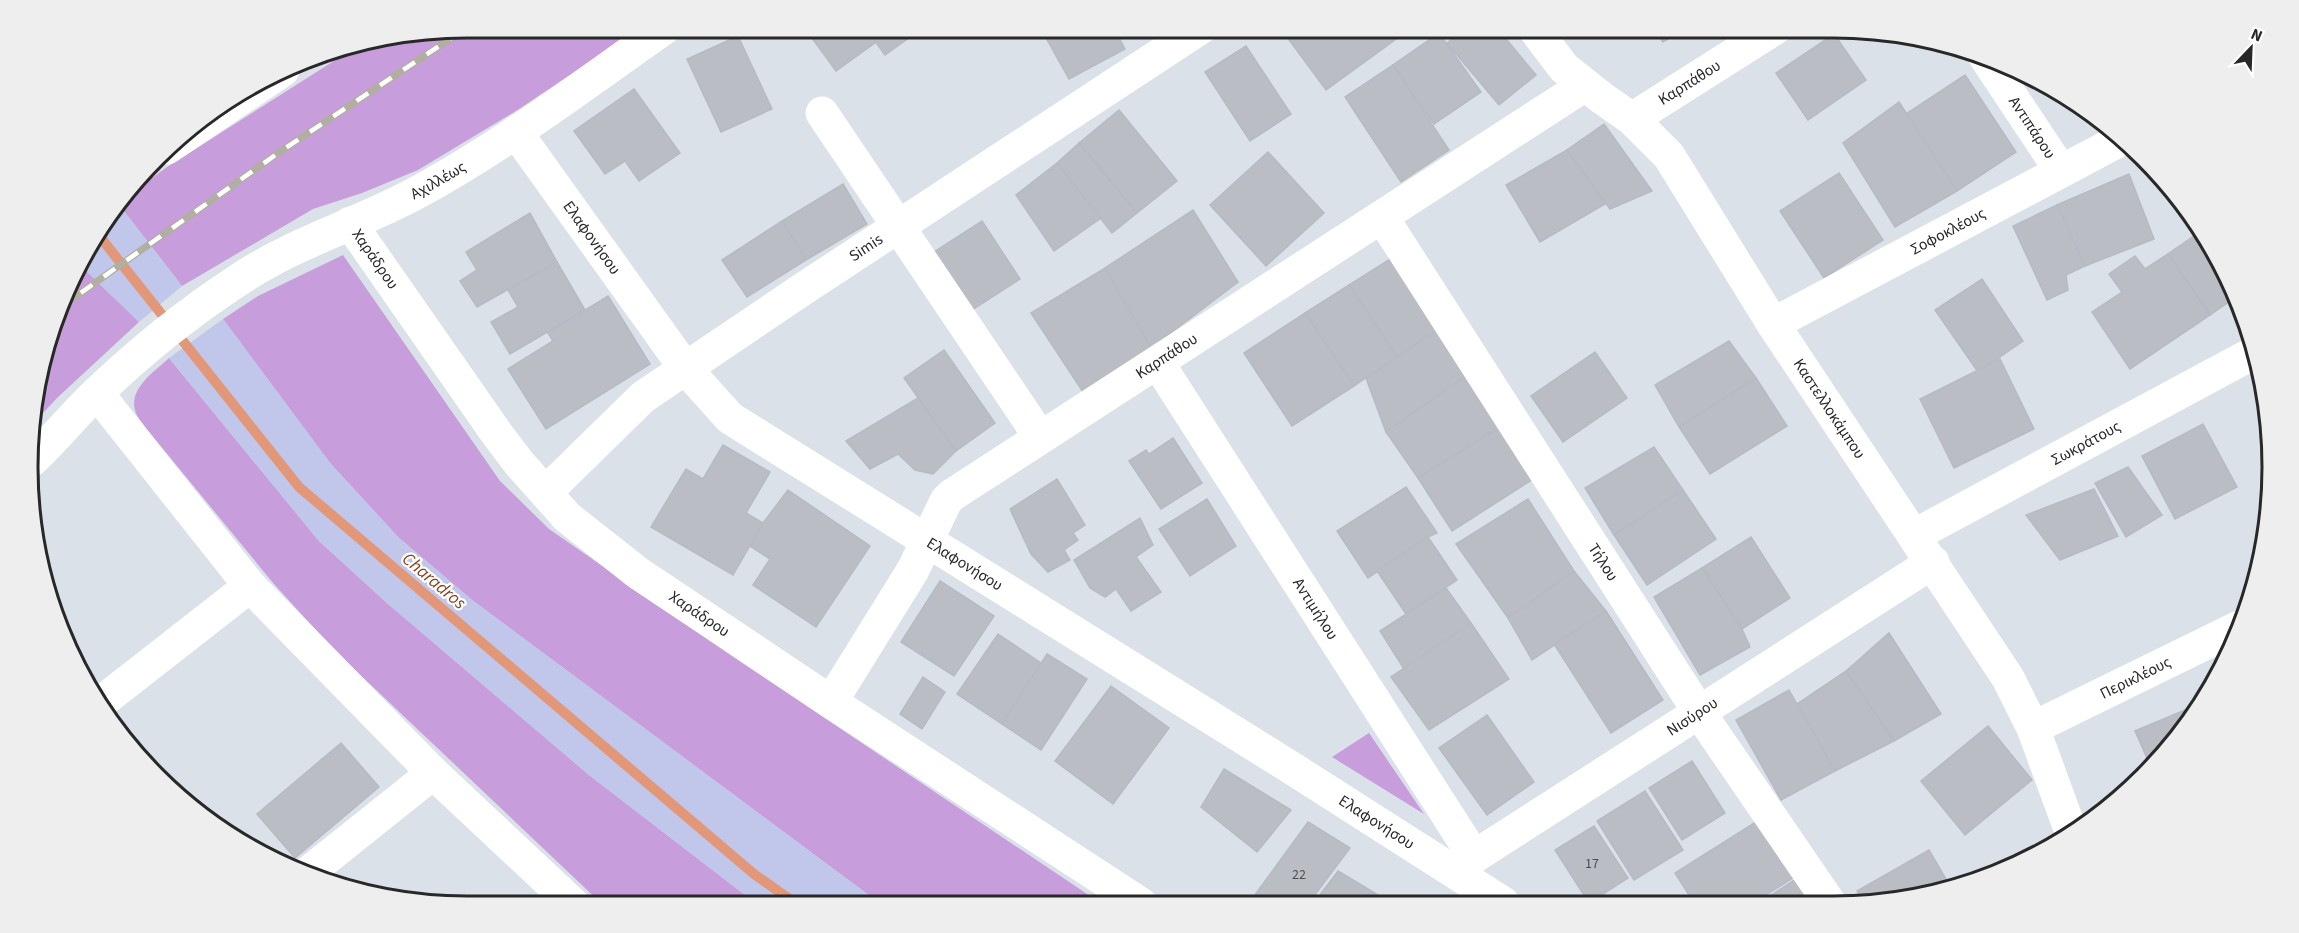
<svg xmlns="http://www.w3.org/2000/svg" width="2299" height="933" viewBox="0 0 2299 933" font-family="'Source Sans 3',sans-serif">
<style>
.green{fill:#c79ddb}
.sand{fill:#c1c6eb}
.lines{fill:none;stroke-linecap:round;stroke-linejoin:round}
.stream{stroke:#e19778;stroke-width:10}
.building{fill:#bbbdc5;stroke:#b5bac4;stroke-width:1.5}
.street{stroke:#fff;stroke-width:33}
.secondary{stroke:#fff;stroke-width:33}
.rail-casing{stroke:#b1af9f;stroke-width:7}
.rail{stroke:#fff;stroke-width:4.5;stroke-dasharray:14;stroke-linecap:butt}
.labels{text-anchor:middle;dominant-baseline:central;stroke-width:4.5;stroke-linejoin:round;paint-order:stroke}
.number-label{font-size:14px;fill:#4d4d4f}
.street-label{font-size:16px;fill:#282828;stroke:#fff}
.water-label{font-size:18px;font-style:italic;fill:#8a441b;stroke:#fff}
.rim{fill:none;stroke:#282828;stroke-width:3}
</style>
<rect width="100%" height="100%" fill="#dbe1e9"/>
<g class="green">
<polygon points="467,27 642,27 519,109 418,170 362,193 313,209 182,286 120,206 129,195 167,167 359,45"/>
<polygon points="343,255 500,481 549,529 735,658 1102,904 882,905 472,600 398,537 330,463 223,319 258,296"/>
<polygon points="78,263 139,322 57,398 31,426 31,409 50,326"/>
<path d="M169,358L319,541L387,603L589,775L758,905L604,906L334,650L274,584L145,427C142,422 136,416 135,410C129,388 155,371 169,358Z"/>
<polygon points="1369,733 1424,814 1332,757"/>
</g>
<g class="sand">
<polygon points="120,206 182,286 139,322 78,263 86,247"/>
<polygon points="223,319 330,463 398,537 472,600 882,905 758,905 589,775 387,603 319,541 169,358"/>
</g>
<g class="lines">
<polyline class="stream" points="97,233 299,487 754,874 798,905"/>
</g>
<g class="building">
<polygon points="804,27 865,27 876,42 836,71"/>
<polygon points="865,27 917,27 920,30 885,55"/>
<polygon points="1040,27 1113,27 1125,49 1069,79"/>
<polygon points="1293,27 1387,27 1396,39 1326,90 1284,33"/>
<polygon points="1387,27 1414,27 1396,39"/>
<polygon points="1467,27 1496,27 1536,75 1499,105 1447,43"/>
<polygon points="1654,27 1687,27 1663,42"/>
<polygon points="1439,33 1481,92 1434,124 1393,65"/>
<polygon points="1834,34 1866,80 1808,120 1776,73"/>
<polygon points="738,36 772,109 721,132 687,59"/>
<polygon points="1246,46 1291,114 1250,141 1205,72"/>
<polygon points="1393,65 1449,150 1401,182 1345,97"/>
<polygon points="1965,75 2016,152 1957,191 1906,114"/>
<polygon points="634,89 680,153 639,181 625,161 605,174 574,131"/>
<polygon points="1899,102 1957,191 1895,227 1843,143"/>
<polygon points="1119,110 1177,181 1137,213 1079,143"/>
<polygon points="1604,124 1652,191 1610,209 1567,150"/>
<polygon points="1079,143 1137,213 1112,233 1057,163"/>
<polygon points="1567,150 1605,204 1540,242 1506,185"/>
<polygon points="1268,152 1324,213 1266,266 1210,205"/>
<polygon points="1057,163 1101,218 1054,251 1016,195"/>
<polygon points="1839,173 1883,240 1824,278 1780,211"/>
<polygon points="2129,174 2154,239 2085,266 2057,205"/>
<polygon points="843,184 867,224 806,260 782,221"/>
<polygon points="2057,205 2085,266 2066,275 2068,290 2047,300 2013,226"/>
<polygon points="1193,210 1238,282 1151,348 1105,268"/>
<polygon points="530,213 557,262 477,307 460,281 477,270 466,252"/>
<polygon points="782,221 806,260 747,297 722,260"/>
<polygon points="982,221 1020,279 972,310 934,252"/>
<polygon points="2201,231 2227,272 2236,297 2210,315 2168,254"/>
<polygon points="2168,254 2210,315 2130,369 2092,312 2122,292 2109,274 2135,256 2145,269"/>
<polygon points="1395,256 1437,330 1397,357 1349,285"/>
<polygon points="557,262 585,310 510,354 491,322 518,307 508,290"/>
<polygon points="1105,268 1151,348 1083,392 1031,313"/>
<polygon points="1982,279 2023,341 1978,372 1935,310"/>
<polygon points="1349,285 1397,357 1354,386 1305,313"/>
<polygon points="608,296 650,364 546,429 508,369 553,341 548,333"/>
<polygon points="1305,313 1354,386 1292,426 1244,353"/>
<polygon points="1437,330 1470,373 1386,432 1366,378"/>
<polygon points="1729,341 1756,378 1679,427 1655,385"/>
<polygon points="944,350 995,423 956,451 904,378"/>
<polygon points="1595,352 1627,398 1563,442 1531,396"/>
<polygon points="2000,359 2034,429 1954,468 1920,399"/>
<polygon points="1470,373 1505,424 1418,478 1386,432"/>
<polygon points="1756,378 1787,426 1710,474 1679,427"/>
<polygon points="918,398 956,451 933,474 915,470 898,454 870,469 846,441"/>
<polygon points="1505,424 1538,476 1452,531 1418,478"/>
<polygon points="2203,424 2237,487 2175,519 2142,456"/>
<polygon points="1173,438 1202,483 1161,509 1129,461 1146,450 1149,454"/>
<polygon points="723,445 770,472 746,513 763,523 733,575 651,527 686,469 703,479"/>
<polygon points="1654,447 1683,490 1614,535 1585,488"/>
<polygon points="2128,467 2162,515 2126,537 2095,483"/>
<polygon points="1057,479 1085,525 1073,533 1078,540 1064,550 1070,560 1048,572 1031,554 1010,509"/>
<polygon points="1406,487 1437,533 1428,537 1368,578 1337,531"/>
<polygon points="2094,489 2118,536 2060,560 2026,515"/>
<polygon points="788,490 870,546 816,627 753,585 770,559 750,546 763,523"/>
<polygon points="1683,490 1716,539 1647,585 1614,535"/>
<polygon points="1207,499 1236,546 1190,576 1159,529"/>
<polygon points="1528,499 1574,571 1508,618 1456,544"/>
<polygon points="1140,518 1153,545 1136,557 1161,592 1131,611 1116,589 1105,597 1090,588 1074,560"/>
<polygon points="1428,537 1457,580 1406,614 1377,571"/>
<polygon points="1751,537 1790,598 1742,629 1702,568"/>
<polygon points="1702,568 1742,629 1750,647 1700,675 1654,597"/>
<polygon points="1574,571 1606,611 1532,660 1508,618"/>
<polygon points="940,581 994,616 954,676 901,642"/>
<polygon points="1446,588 1471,623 1404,669 1380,631"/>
<polygon points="1606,611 1663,700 1611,733 1554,644"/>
<polygon points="1471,623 1509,679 1429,730 1391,677"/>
<polygon points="1889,633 1941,714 1894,741 1846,671"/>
<polygon points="998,634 1041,663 1002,724 957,694"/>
<polygon points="1047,654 1087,679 1041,750 1002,724"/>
<polygon points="1846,671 1894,741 1835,771 1797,704"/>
<polygon points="923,677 945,692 922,729 900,714"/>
<polygon points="1111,686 1169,728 1113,804 1055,761"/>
<polygon points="1789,690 1835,771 1781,800 1736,720"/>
<polygon points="2185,710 2189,721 2150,765 2135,731"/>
<polygon points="1487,715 1534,782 1487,815 1439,748"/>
<polygon points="1988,726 2032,780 1965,835 1921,781"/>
<polygon points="341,743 379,787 295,858 257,814"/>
<polygon points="1692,761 1725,813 1682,840 1649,788"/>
<polygon points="1224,769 1291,810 1257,852 1201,807"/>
<polygon points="1645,791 1683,850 1634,880 1597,821"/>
<polygon points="1759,820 1796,876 1753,903 1694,903 1675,873"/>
<polygon points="1308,822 1350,848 1308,904 1249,903"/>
<polygon points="1594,826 1628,878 1589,903 1555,850"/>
<polygon points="1929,850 1950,886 1890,902 1863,902 1857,891"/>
<polygon points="1338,871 1393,904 1313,904"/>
<polygon points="1796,879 1811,902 1759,903"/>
</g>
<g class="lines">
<g class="street">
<path id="s1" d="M1533,27L1564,68L1602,98L1632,119L1669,156L1773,324L2008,678L2033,728L2070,829"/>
<path id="s2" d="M1984,55L2061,171"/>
<polyline points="822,113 1040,437"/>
<path id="s3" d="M1632,119L1777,27"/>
<path id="s4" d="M516,132L685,368L730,418L1290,767L1503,903"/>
<path id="s5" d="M1382,217L1699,712L1829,902"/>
<path id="s6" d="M350,223L497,434L519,463L567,517L638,573L831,702L1141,904"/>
<path id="s7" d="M1773,324L2124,138"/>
<path id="s8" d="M1158,363L1473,855"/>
<polyline points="97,393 250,586 433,773 575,906"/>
<path id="s9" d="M546,492L643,397L803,289L1202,27"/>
<path id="s10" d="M1915,535L2257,351"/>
<path id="s11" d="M831,702L913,570L946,501L952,495L1585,85"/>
<polyline points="99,704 250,586"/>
<path id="s12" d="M2033,728L2239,627"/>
<path id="s13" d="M1455,869L1933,562"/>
<polyline points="308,873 433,773"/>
</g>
<g class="secondary">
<polyline points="167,148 283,70"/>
<path id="s14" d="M32,460C56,438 75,413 99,391C141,351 188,313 237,281C294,242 360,224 420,191C506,144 586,83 666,27"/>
</g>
<defs>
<polyline id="rail" points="58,309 281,151 468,27"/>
</defs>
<use href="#rail" class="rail-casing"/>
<use href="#rail" class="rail"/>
</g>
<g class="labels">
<g class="number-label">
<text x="1592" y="864">17</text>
<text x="1299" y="875">22</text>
</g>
<g class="street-label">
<text stroke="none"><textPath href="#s3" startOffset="68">Καρπάθου</textPath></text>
<text stroke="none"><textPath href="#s2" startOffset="87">Αντιπάρου</textPath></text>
<text stroke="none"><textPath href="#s14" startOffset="498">Αχιλλέως</textPath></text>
<text stroke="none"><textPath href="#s7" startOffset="198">Σοφοκλέους</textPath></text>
<text stroke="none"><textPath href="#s4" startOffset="130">Ελαφονήσου</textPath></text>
<text stroke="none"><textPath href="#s9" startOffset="404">Simis</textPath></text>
<text stroke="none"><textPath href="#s6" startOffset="44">Χαράδρου</textPath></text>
<text stroke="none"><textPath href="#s11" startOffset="496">Καρπάθου</textPath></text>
<text stroke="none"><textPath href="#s1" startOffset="488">Καστελλοκάμπου</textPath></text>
<text stroke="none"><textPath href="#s10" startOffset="194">Σωκράτους</textPath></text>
<text stroke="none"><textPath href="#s5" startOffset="410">Τήλου</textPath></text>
<text stroke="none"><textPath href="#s4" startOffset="634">Ελαφονήσου</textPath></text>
<text stroke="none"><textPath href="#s8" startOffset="292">Αντιμήλου</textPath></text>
<text stroke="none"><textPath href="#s6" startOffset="530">Χαράδρου</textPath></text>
<text stroke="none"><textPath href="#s12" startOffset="114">Περικλέους</textPath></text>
<text stroke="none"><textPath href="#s13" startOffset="282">Νισύρου</textPath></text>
<text stroke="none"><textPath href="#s4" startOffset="1120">Ελαφονήσου</textPath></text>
</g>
<g class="water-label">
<text transform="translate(434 581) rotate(40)">Charadros</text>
</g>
</g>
<path d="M0 0H2299V933H0ZM467 38H1833A429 429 0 0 1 2262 467V467A429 429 0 0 1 1833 896H467A429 429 0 0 1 38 467V467A429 429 0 0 1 467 38Z" fill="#eee" fill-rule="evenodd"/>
<path class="rim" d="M467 38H1833A429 429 0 0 1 2262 467V467A429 429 0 0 1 1833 896H467A429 429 0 0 1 38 467V467A429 429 0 0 1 467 38Z"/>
<g transform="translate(2251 48) rotate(23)" stroke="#ffffff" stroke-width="4.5" paint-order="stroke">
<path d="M0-4.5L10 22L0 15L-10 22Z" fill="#282828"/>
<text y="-9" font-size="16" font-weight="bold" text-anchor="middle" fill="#282828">N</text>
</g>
</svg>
